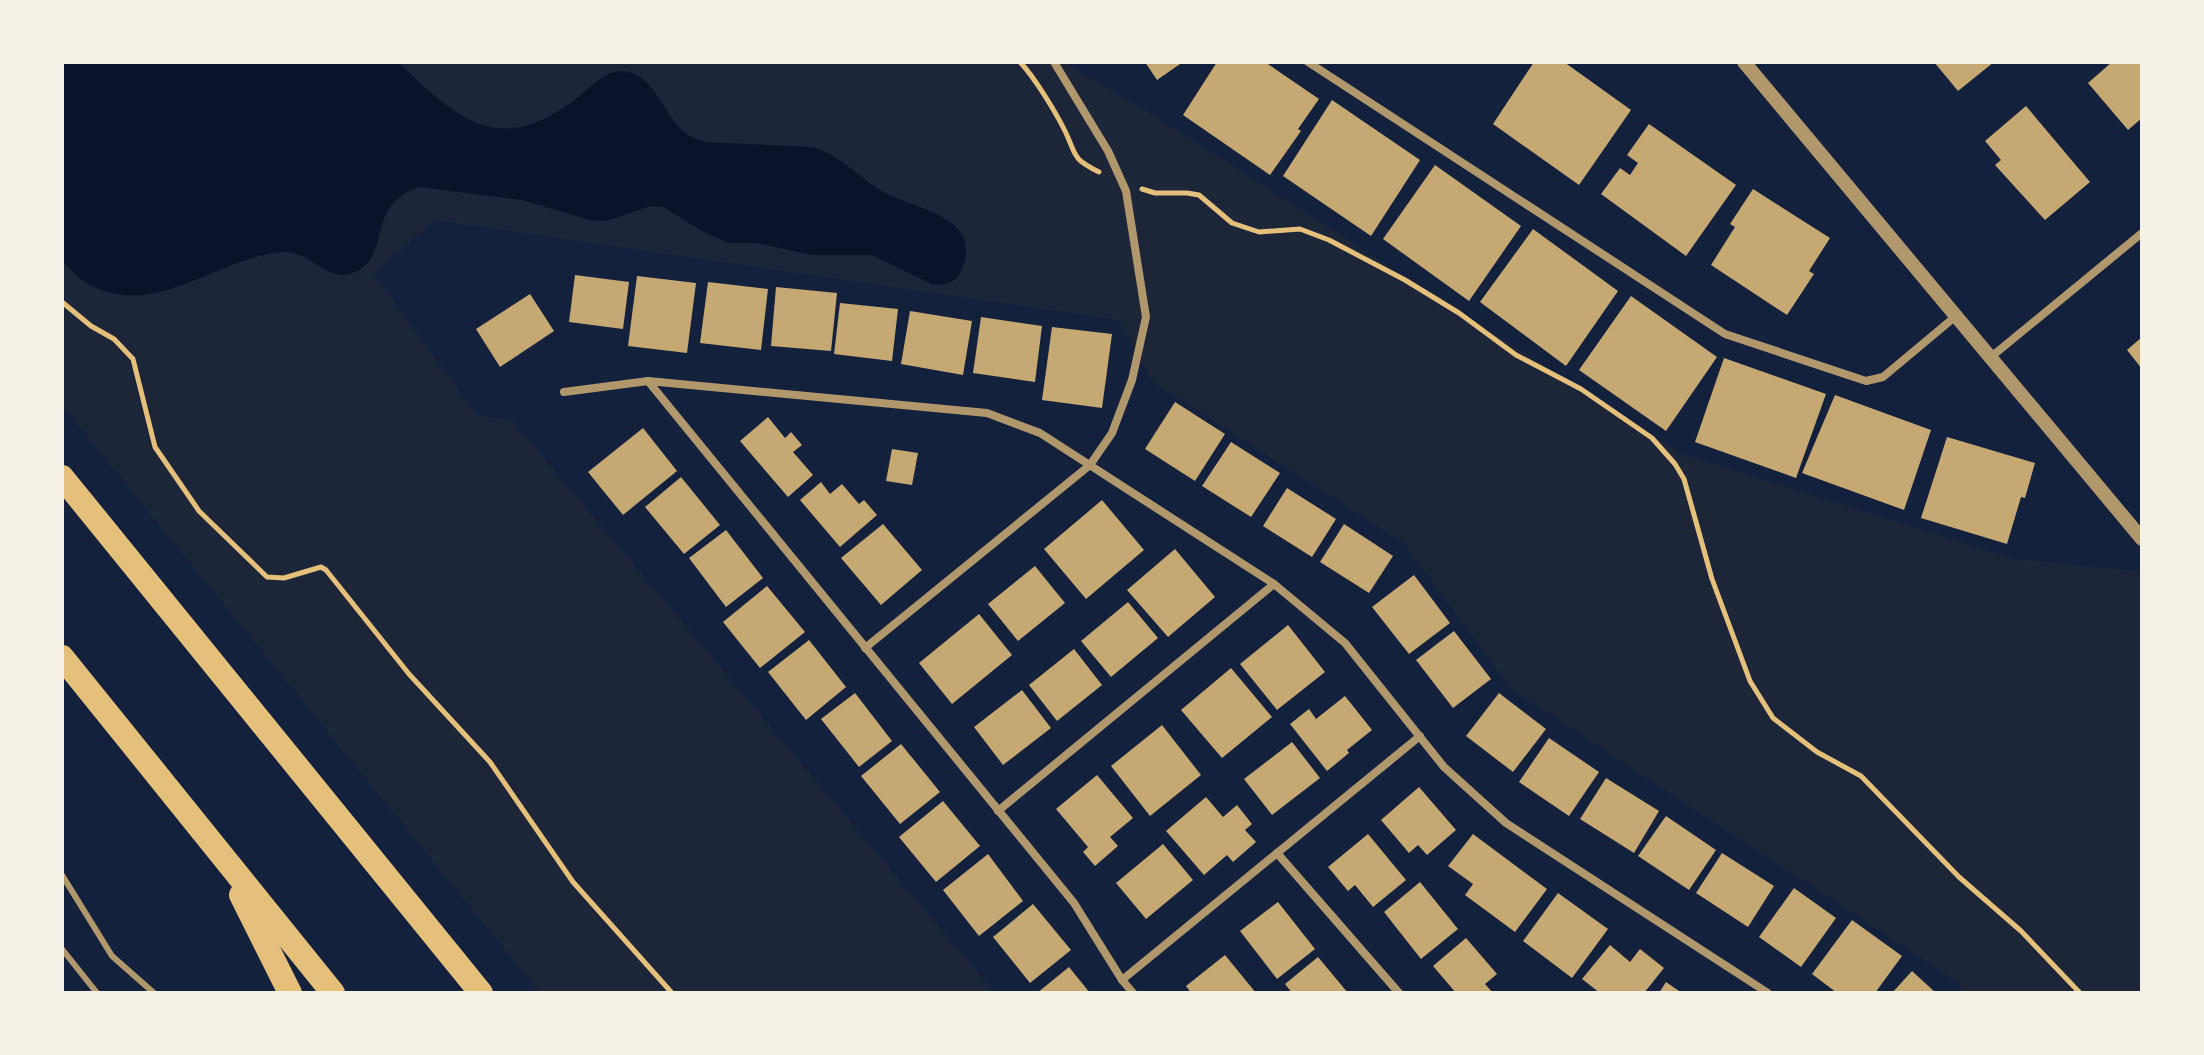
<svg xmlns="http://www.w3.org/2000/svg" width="2204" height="1055" viewBox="0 0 2204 1055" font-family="'Space Grotesk',sans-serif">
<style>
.green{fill:#1d2539}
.water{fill:#0b132b}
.building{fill:#c6a872}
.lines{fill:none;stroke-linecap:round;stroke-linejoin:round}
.path{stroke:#e5c07b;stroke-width:5}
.service{stroke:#b1986c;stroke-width:6}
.minor{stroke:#b1986c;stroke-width:8}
.tertiary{stroke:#b1986c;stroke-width:14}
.motorway{stroke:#e5c07b;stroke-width:24}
</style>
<rect width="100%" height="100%" fill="#14213d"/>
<polygon class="green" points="62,62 1064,62 1155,116 1680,453 2015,559 2136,571 2142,578 2142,993 1964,993 1957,982 1512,690 1403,543 1153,382 1118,320 435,220 374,274 477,415 513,421 995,993 540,993 62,406"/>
<path class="water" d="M62,62H398C461,123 502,159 582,94C594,83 607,70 624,71C652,74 662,109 679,127C686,135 695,139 705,142L812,147C838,154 858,176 880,190C910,209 985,215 962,269C956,283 945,286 932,284L871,255H812L756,243H728L704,232L663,207L650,206L607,221L590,220L522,200L419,187C364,207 393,252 357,271C330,287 311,250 284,252C218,256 157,320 90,285C80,280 71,269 62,262Z"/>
<g class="building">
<polygon points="1145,62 1183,62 1157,80"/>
<polygon points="1217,62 1265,62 1319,99 1298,129 1301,131 1270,175 1183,115"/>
<polygon points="1534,62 1564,62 1631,110 1579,185 1493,124"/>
<polygon points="1934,62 1994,62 1958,91"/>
<polygon points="2112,62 2142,62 2142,118 2128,130 2088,83"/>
<polygon points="1332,100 1420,160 1371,236 1283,176"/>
<polygon points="2026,106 2090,182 2045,220 1995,165 2001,160 1985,141"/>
<polygon points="1649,124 1736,185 1686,256 1601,194 1620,168 1630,175 1638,163 1627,155"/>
<polygon points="1435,165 1521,226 1469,301 1383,239"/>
<polygon points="1753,189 1830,238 1809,271 1814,274 1787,315 1711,265 1735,227 1730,224"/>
<polygon points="1533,229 1618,291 1566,366 1480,302"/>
<polygon points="575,275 629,282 623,329 569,322"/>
<polygon points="637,276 696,283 687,353 628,346"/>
<polygon points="708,282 768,289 761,350 700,343"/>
<polygon points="776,287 837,293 831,351 771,346"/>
<polygon points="530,294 554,331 500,367 476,329"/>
<polygon points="1631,296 1717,357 1666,431 1579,370"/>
<polygon points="840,303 898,309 892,361 834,354"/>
<polygon points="910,311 972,321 963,375 901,364"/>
<polygon points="981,317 1042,326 1035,382 973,373"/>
<polygon points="1052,327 1112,334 1102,408 1042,400"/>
<polygon points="2142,337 2142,369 2127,350"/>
<polygon points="1724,358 1826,394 1796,478 1695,442"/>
<polygon points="1835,395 1931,430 1904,510 1802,473"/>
<polygon points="1175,402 1225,434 1195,481 1145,449"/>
<polygon points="768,417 785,438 791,432 802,445 793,452 813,475 788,497 740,441"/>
<polygon points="643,428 677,471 623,515 588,472"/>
<polygon points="1947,437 2035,463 2025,498 2021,497 2007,544 1921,518"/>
<polygon points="1231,442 1280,473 1251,517 1202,486"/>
<polygon points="892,449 918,453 912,485 886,481"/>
<polygon points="681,477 720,525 684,554 645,507"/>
<polygon points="821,482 830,494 842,484 859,504 864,500 877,515 840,547 800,500"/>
<polygon points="1287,488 1336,519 1312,557 1263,526"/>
<polygon points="1102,500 1144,550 1086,599 1044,549"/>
<polygon points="883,524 922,570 881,605 841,558"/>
<polygon points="1344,524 1393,556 1369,593 1320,562"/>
<polygon points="726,530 763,578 726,607 689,558"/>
<polygon points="1175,549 1215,597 1168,637 1127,590"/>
<polygon points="1035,566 1065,603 1018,641 988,604"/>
<polygon points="1414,575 1450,623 1409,654 1372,607"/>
<polygon points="767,586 805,632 760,668 723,622"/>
<polygon points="1128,602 1158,638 1111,677 1081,641"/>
<polygon points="979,614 1012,655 952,704 919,663"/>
<polygon points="1288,625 1325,672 1277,710 1240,664"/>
<polygon points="1454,631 1491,679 1453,708 1416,660"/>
<polygon points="809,640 846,687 806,720 768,672"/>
<polygon points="1074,649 1102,685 1057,721 1029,685"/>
<polygon points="1231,668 1272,717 1222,758 1181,710"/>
<polygon points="1022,690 1051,728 1003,765 974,727"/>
<polygon points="855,693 892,741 859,767 821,719"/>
<polygon points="1499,693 1546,729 1513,772 1466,736"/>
<polygon points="1345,696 1372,730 1347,750 1349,753 1327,771 1290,724 1309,709 1316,719"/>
<polygon points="1162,725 1201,775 1150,816 1111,766"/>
<polygon points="1549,738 1599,772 1569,816 1519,782"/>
<polygon points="1292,742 1320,778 1272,815 1244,779"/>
<polygon points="901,744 940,792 900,824 861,776"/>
<polygon points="1097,775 1133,818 1110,837 1118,846 1095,866 1083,852 1088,847 1056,809"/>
<polygon points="1606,778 1659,811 1634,853 1580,819"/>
<polygon points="1419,787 1456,830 1427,855 1418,845 1409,853 1381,820"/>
<polygon points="1206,797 1223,817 1237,805 1252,824 1245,830 1256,842 1233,862 1227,855 1204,875 1166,831"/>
<polygon points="943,801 980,846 936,882 899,837"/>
<polygon points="1666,816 1716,850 1689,890 1638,856"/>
<polygon points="1368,834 1406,880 1373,907 1355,885 1348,891 1328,867"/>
<polygon points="1473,834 1547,889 1515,932 1465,895 1473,884 1448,866"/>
<polygon points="1163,844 1193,880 1146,919 1116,883"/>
<polygon points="1722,853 1774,886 1748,927 1696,893"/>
<polygon points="988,854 1023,901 979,936 943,890"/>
<polygon points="1420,882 1458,929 1421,959 1384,912"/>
<polygon points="1794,888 1836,918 1801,967 1759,937"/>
<polygon points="1558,893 1608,929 1572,978 1523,941"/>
<polygon points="1278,902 1315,949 1277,979 1240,931"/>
<polygon points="1033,904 1071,950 1030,983 993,937"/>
<polygon points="1852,920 1902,956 1875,993 1837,993 1812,974"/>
<polygon points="1466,938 1497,974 1485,984 1493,993 1456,993 1433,966"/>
<polygon points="1610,945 1630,962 1640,949 1664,968 1644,993 1600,993 1582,979"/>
<polygon points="1225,955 1256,993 1191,993 1186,986"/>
<polygon points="1318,957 1348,993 1292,993 1285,984"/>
<polygon points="1069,967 1090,993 1037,993"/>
<polygon points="1912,971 1936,993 1892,993"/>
<polygon points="1666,982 1682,993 1659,993"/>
</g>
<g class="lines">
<g class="path">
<path d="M1020,62C1035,78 1055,111 1065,131C1077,156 1071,158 1099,172"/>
<polyline points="1142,189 1155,193 1187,193 1199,195 1232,223 1259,232 1300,229 1329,240 1405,280 1459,313 1516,355 1581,389 1652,438 1675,464 1684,479 1712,579 1750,681 1773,718 1817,752 1861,776 1959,877 2021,931 2080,993"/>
<polyline points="62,302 91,326 114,339 133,359 155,447 199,511 267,577 284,578 321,567 326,570 409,674 490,762 573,882 672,993"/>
</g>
<g class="service">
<polyline points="62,875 112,956 154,993"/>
<polyline points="62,949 97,993"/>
</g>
<g class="minor">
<polyline points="1308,62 1725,334 1866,381 1883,377 1956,316"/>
<polyline points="1991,357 2142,233"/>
<polyline points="648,381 1074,903 1122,980 1133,993"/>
<polyline points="564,392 648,381 987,413 1040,433 1274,584 1345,643 1444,767 1506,823 1768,993"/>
<polyline points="865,648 1090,465 1112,433 1132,380 1146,317 1126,191 1108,151 1054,62"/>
<polyline points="998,811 1274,584"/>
<polyline points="1277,853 1399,993"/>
<polyline points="1122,980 1420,736"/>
</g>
<polyline class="tertiary" points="1744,62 2142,539"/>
<g class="motorway">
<polyline points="62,477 481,993"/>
<polyline points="62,657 333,993"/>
<polyline points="241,895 290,993"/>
</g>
</g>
<rect width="2204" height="1055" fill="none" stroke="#f6f1e7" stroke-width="128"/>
</svg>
